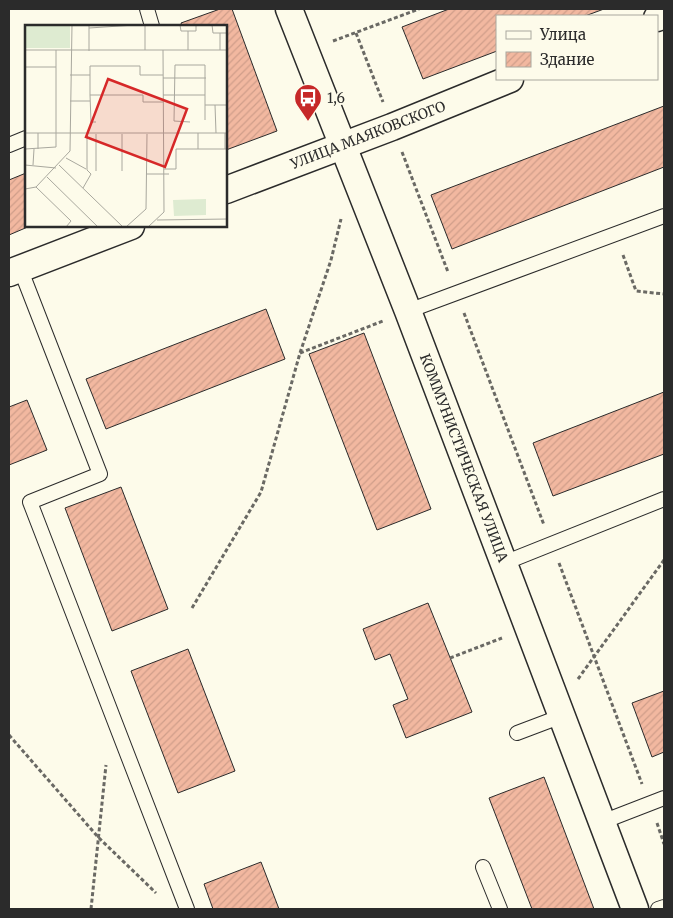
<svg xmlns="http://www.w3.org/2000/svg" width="673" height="918" viewBox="0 0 673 918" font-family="Merriweather,serif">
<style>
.building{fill:url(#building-hatch);stroke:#2b2b2b}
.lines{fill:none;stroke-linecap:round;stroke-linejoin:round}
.service-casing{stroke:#2b2b2b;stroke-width:16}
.minor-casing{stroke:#2b2b2b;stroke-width:29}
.path{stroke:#6a6964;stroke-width:3;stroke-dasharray:4 2.5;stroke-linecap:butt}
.service{stroke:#fdfbea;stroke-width:14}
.minor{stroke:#fdfbea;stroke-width:26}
.labels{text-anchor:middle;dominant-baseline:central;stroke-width:4;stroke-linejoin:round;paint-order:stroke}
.poi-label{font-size:14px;fill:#2b2b2b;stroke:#fdfbea;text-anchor:start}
.street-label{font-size:14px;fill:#2b2b2b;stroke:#fdfbea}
.inset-road{fill:none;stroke:#a9a89e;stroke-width:1}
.view{fill:#d62828;fill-opacity:0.15;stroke:#d62828;stroke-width:2.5}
.inset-edge{fill:none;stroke:#2b2b2b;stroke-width:2.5}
</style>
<defs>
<pattern id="building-hatch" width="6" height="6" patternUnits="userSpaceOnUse" patternTransform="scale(1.25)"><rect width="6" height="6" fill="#f2b8a0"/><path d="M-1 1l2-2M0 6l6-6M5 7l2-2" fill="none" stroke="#d09e8a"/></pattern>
</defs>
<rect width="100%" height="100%" fill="#fdfbea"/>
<g class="building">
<polygon points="220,9 232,9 277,131 226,150 226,26 182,26 181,23"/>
<polygon points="449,9 604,9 585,16 497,16 497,51 423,79 402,27"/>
<polygon points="664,106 664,167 452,249 431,195"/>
<polygon points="26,173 26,226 30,226 9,235 9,180"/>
<polygon points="266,309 285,359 106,429 86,379"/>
<polygon points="364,333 431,509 377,530 309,354"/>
<polygon points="664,392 664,454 553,496 533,443"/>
<polygon points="27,400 47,450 9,465 9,407"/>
<polygon points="121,487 168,609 112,631 65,508"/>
<polygon points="428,603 472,712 406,738 393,705 408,699 390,654 375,660 363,629"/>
<polygon points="188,649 235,771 178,793 131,671"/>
<polygon points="664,691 664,752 652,757 632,703"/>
<polygon points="544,777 594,909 532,909 489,798"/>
<polygon points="261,862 279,909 213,909 204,884"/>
</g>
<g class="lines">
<defs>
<g id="service">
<polyline points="147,9 152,26"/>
<polyline points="9,145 26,138"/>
<polyline points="20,268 100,474 30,502 187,909"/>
<polyline points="408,311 664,216"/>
<polyline points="504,563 664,499"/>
<polyline points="517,733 562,716"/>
<polyline points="602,822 664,798"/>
<polyline points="483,867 500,909"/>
<polyline points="658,909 664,907"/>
</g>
<g id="minor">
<polyline points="289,9 408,311 635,909"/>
<polyline points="657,18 664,15"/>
<polyline points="226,190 392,127 510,79"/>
<polyline points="9,273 131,226"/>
</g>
</defs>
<use href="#service" class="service-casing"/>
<use href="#minor" class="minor-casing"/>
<g class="path">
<polyline points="356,33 383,102"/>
<polyline points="333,41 419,9"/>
<polyline points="402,152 448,272"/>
<polyline points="623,255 636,291 664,294"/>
<polyline points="464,313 544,525"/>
<polyline points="300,353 383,321"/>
<polyline points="559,563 642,784"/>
<polyline points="192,608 261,492 300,353 331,260 341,219"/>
<polyline points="450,658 502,638"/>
<polyline points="578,679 664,560"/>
<polyline points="9,735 98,837 156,893"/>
<polyline points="657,823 664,844"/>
<polyline points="91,909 106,765"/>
</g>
<use href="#service" class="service"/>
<use href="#minor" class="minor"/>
</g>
<defs>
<symbol id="bus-pin" viewBox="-11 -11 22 30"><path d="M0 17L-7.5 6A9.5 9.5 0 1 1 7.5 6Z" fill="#c62828" stroke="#fdfbea"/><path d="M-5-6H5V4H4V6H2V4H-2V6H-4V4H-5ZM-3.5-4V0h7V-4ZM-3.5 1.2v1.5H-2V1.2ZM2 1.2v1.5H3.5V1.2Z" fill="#fff"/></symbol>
</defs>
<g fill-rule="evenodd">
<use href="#bus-pin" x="292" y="82" width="32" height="43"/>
</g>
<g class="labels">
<g class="poi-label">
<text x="327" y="98">1,6</text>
</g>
<g class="street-label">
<text transform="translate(368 135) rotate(-21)">УЛИЦА МАЯКОВСКОГО</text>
<text transform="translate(464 458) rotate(69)">КОММУНИСТИЧЕСКАЯ УЛИЦА</text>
</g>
</g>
<g transform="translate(25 25)">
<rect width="202" height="202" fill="#fdfbea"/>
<path d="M0,0H45V23H0Z" fill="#deebd1"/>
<path d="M181,174V190L149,191L148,175Z" fill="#deebd1"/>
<path class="inset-road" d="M155,0L156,6H171V0M187,0L188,8H203M64,3L110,0M195,8V25M0,25H203M120,25V0M163,25V6M64,26V0M0,42H31M45,50H65M138,50H115V41H65V70H118V77H138M138,53H181M65,70L66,97H71M138,70H180M45,76H65M180,80H203M190,80L191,108M165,97L149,96L150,40H180V95M0,108H203M97,109V146M0,124L31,122V25M13,124V108M173,124V108M200,124V108M41,133L61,144M0,140L31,143M8,140L9,124M34,140L98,202M139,144H151V124H203M71,146V109M121,149H144M22,152L73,202M11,162L46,196L41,202M58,163L66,149L62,145V109M0,164L11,162L45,126L47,0M132,195L203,194M101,202L121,184L122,109M123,202L139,187L138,25"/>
<path class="view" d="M83,54L162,84L140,142L61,112Z"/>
<rect width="202" height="202" class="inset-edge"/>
</g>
<rect width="673" height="918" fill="none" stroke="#2b2b2b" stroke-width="20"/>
<rect x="496" y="15" width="162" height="65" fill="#fdfbea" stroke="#a9a89e"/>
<rect x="506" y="31" width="25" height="8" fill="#fdfbea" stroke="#a9a89e"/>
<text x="540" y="40" font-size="15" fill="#2b2b2b">Улица</text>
<rect x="506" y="52" width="25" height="15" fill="url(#building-hatch)" stroke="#a9a89e"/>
<text x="540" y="65" font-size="15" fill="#2b2b2b">Здание</text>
</svg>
